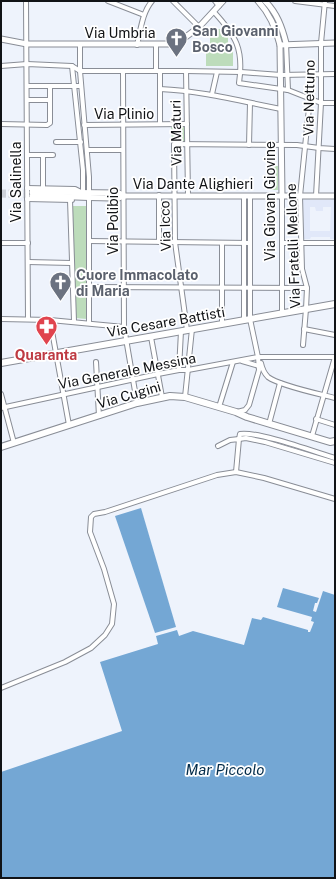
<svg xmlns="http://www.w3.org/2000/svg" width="336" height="879" viewBox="0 0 336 879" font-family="'Public Sans',sans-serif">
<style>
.built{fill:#e1e8f9;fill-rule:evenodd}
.green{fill:#bddcbb}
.water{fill:#74a7d4}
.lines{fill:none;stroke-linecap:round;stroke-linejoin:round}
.tertiary-tunnel{stroke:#cdd1da;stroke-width:5;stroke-dasharray:5 2.5;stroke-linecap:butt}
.minor-casing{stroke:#898d96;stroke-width:6}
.tertiary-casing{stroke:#898d96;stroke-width:7}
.secondary-casing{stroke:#898d96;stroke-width:8}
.minor{stroke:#fff;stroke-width:4}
.tertiary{stroke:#fff;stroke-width:5}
.secondary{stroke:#fff;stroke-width:6}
.labels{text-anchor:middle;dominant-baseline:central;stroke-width:3.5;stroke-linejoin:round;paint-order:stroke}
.worship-label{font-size:14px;font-weight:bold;fill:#5b616d;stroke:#fff;text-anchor:start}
.street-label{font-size:14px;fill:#111316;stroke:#fff}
.health-label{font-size:14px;font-weight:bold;fill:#be3a42;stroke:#fff}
.water-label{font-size:15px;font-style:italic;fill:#042d4b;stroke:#fff}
</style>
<rect width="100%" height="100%" fill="#eef3fc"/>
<path class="built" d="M303,199H310V200H331V199H335V239H330V237H311L310,239H304ZM310,207H315L316,211H323V207H331L330,231H310Z"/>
<g class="green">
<polygon points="210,29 222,29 222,37 228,37 228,47 210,47"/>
<rect x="206" y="49" width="27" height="17"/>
<polygon points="171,127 184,127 185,141 172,142"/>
<rect x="267" y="166" width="11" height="24"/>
<polygon points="72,206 86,206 87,319 75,318"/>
</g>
<g class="water">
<polygon points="141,508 176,627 155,633 115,516"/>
<polygon points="283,588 319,598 317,603 315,603 313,611 316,612 323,591 335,595 335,878 1,878 1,772 122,731 100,662 158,644 156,636 177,630 179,636 193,631 244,645 252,618 261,620 263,617 308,630 308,632 310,632 314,622 311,621 312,617 277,607"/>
</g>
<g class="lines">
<g class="tertiary-tunnel">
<polyline points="1,192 31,192"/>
<polyline points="1,195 32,196"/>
</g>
<defs>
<g id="minor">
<polyline points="26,1 28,319"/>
<polyline points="108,1 144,15"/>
<polyline points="173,1 199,27"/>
<polyline points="215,1 219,6"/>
<polyline points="295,1 335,6"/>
<path d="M214,12C236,36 244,49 239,83L288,90L321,103H335"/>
<polyline points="286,43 288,90"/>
<polyline points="80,45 80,71 89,177 89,322"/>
<path d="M137,45C141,29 142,13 152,1"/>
<polyline points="1,66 27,64 72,66 80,71 186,71 241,72 281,75 335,74"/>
<polyline points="72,66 83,170 83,192"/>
<polyline points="156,71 156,45"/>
<polyline points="160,71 160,124"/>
<polyline points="186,71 188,195"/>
<polyline points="123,72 124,327 137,403"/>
<polyline points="27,86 81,86"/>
<path d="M160,89C202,91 240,101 281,109"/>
<polyline points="212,94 217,72"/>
<polyline points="27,100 50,100"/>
<polyline points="1,124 47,125 50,123 50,86"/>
<polyline points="84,125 187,124"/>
<polyline points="56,142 81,142"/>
<polyline points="249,145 250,103"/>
<polyline points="87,150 123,150"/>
<polyline points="27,155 53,155"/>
<polyline points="43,155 43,188"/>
<polyline points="27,188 75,189 81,192"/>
<polyline points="159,195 159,242"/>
<polyline points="244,196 244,320"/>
<polyline points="282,196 282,314"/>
<polyline points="316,196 321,103 321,43 325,1"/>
<polyline points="27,199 72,200"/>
<polyline points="70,200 74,321"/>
<polyline points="89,241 250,243"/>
<polyline points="1,243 28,243"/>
<polyline points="222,243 222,324"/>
<polyline points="282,243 335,243"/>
<polyline points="28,262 71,263"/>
<polyline points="89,287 307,288"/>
<polyline points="1,319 50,320 124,327"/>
<polyline points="50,320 69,425"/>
<polyline points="304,329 335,335"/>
<polyline points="187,330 175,242 174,144 297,145 319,148 335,149"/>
<polyline points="151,337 162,397"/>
<polyline points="303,345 306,309 307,288 302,269 300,196 310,98"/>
<polyline points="242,361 259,366"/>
<polyline points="96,362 99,416"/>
<path d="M261,363C262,368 264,373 268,377C280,386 320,394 335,398"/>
<polyline points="179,370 181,331"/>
<polyline points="1,394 14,443"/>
<polyline points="185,397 192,329"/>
<polyline points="219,407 233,362"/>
<polyline points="1,408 158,374 179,370 188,370 258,357 335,357"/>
<polyline points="237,412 245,410 249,405 259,370 258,357 250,319 250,196"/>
<polyline points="316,419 335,425"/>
<polyline points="269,424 280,383"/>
<polyline points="312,436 335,357"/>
<path d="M239,439L240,434C258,431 315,452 335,458"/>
<polyline points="239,439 246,438 265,442 335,463"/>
<polyline points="218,446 230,440 239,439 236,472"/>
<polyline points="1,688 65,662 91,648 105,635 112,624 114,604 104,569 90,532 91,517 94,514 105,512 217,475 236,472 264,478 335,499"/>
</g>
<g id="tertiary">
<path d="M258,1C270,14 276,28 280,45L282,196"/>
<path d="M265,1C277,13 282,27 286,43"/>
<polyline points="1,39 27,44 168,44 183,39 199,27 223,1"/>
<polyline points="280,45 335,43"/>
<polyline points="32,192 119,193 124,196"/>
<path d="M32,196C61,196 90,198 119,198L124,196H335"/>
</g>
<g id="secondary">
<polyline points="1,363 335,304"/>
<polyline points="1,447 137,403 170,396 185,397 236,412 247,417 330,442 335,441"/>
</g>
</defs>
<use href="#minor" class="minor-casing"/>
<use href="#tertiary" class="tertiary-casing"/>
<use href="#secondary" class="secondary-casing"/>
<use href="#minor" class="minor"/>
<use href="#tertiary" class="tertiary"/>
<use href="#secondary" class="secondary"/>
</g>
<defs>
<symbol id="church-pin" viewBox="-11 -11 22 30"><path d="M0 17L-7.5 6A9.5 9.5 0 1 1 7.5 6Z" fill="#6b7280" stroke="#fff"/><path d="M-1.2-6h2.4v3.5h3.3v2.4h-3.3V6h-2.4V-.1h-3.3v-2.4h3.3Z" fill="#fff"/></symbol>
<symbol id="pharmacy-pin" viewBox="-11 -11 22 30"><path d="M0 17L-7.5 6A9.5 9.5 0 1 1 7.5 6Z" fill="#e0444e" stroke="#fff"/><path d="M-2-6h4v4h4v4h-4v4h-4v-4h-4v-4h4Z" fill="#fff"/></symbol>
</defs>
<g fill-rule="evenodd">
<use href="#church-pin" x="164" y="26" width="25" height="34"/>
<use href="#church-pin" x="48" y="270" width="25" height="34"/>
<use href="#pharmacy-pin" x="34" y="314" width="25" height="34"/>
</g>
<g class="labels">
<g class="worship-label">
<text x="192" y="31">San Giovanni<tspan x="192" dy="16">Bosco</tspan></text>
<text x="76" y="275">Cuore Immacolato<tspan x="76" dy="16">di Maria</tspan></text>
</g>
<g class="street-label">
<text x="120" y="33">Via Umbria</text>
<text transform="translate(309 98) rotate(-89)">Via Nettuno</text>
<text x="124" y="114">Via Plinio</text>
<text transform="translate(176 133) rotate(-91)">Via Maturi</text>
<text transform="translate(16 182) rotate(-90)">Via Salinella</text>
<text x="193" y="184">Via Dante Alighieri</text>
<text transform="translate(270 201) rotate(-90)">Via Giovan Giovine</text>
<text transform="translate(113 221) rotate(-90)">Via Polibio</text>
<text transform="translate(165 226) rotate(-92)">Via Icco</text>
<text transform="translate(293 246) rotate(-92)">Via Fratelli Mellone</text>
<text transform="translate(166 322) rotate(-10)">Via Cesare Battisti</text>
<text transform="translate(127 371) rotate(-11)">Via Generale Messina</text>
<text transform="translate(129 395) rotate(-16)">Via Cugini</text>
</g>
<g class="health-label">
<text x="46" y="355">Quaranta</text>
</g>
<g class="water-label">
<text x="225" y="769">Mar Piccolo</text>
</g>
</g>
<rect width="336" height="879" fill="none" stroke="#111316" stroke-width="4"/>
</svg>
